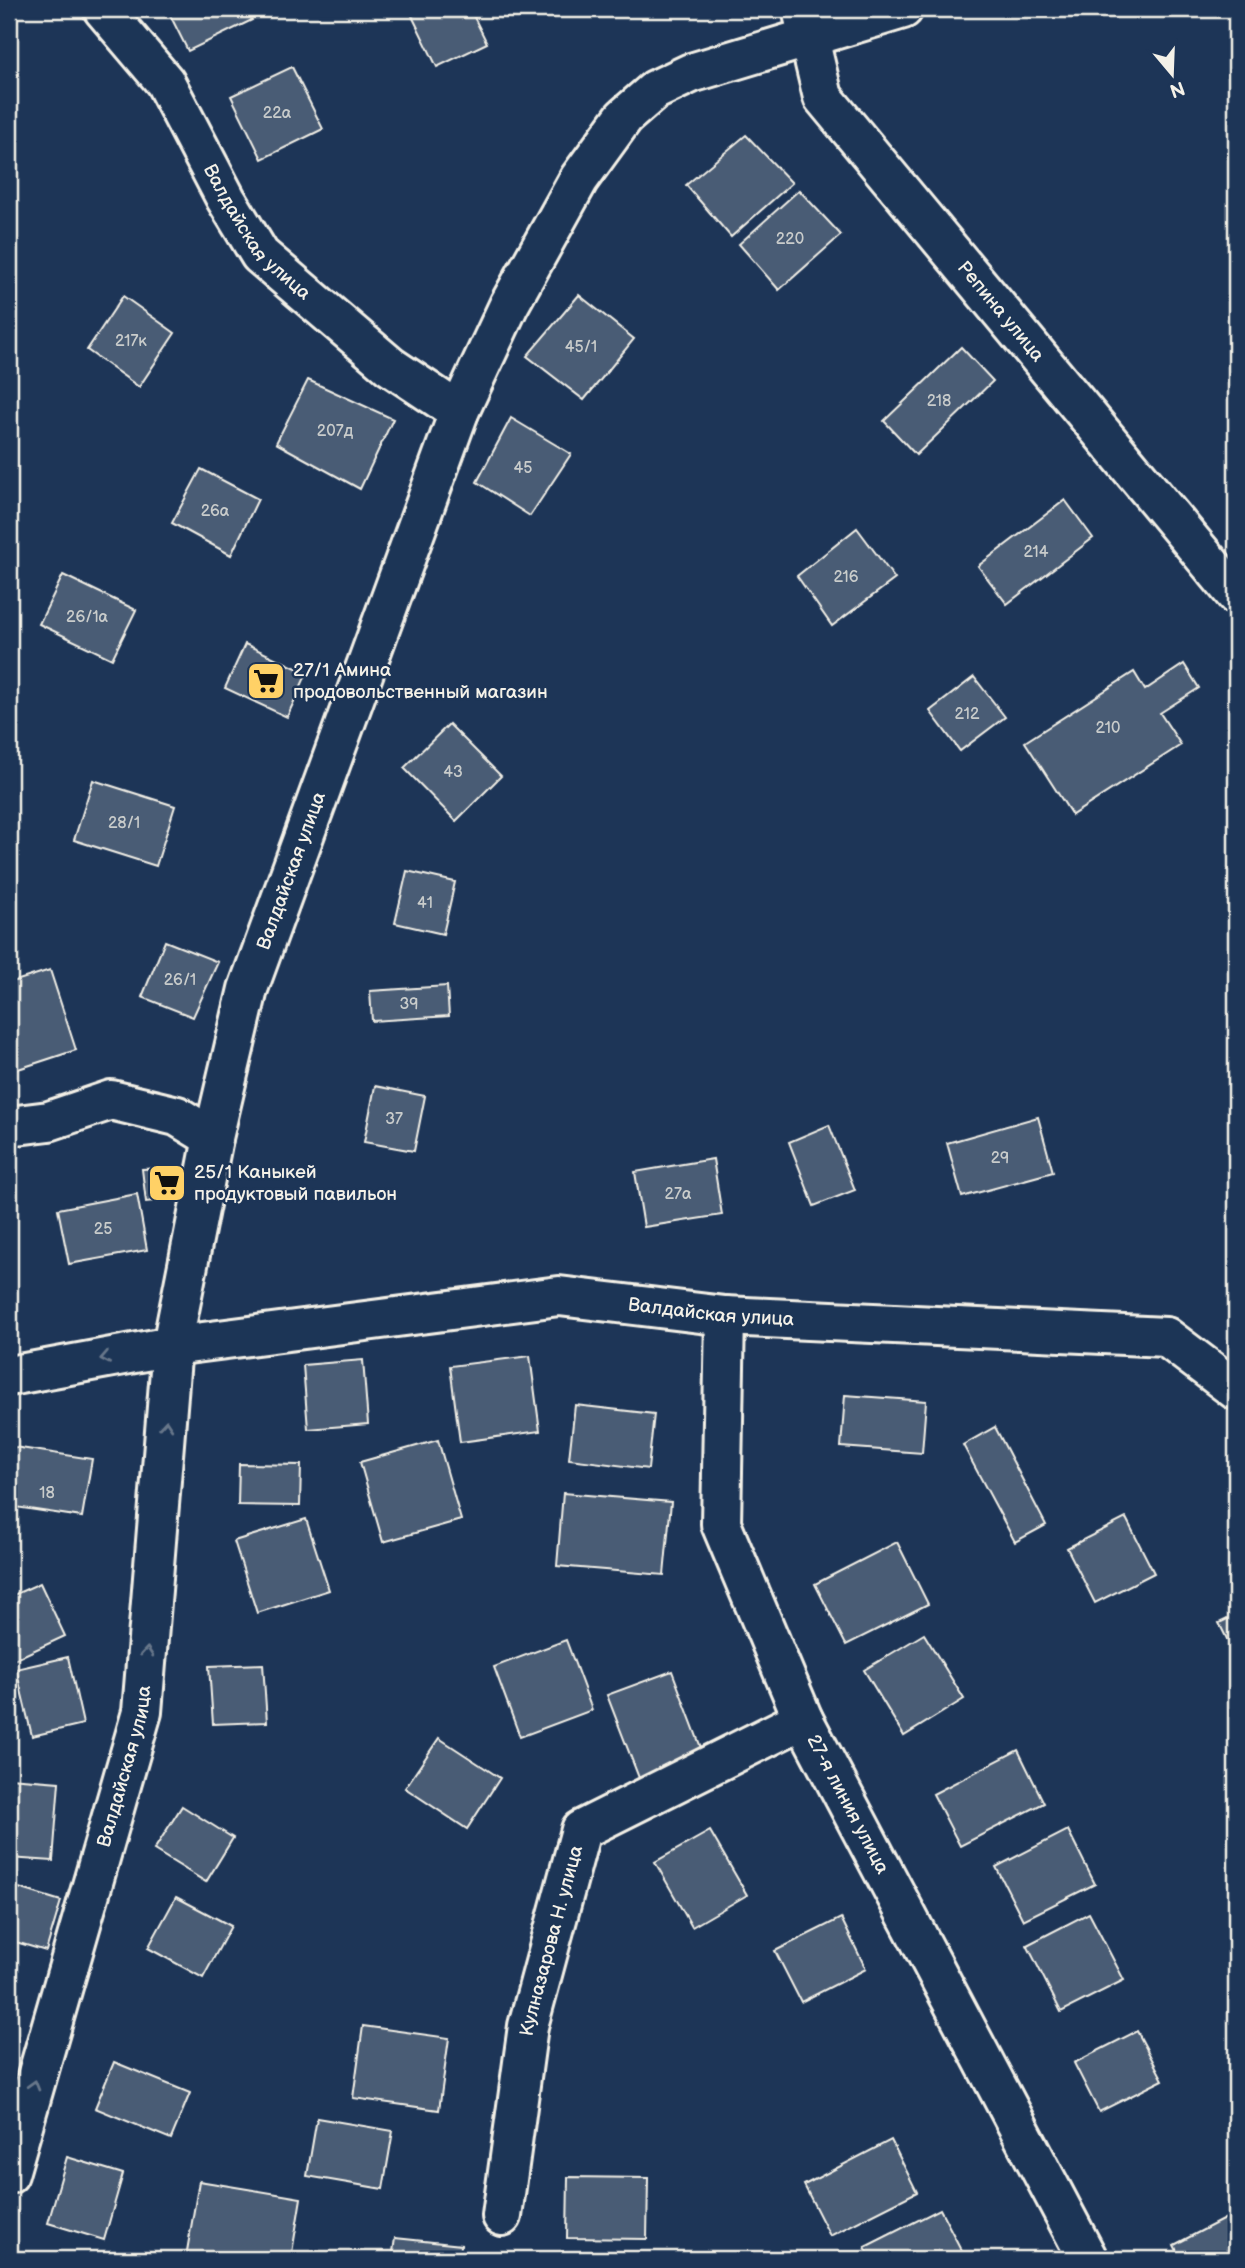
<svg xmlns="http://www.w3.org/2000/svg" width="1245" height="2268" viewBox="0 0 1245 2268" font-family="'Balsamiq Sans',sans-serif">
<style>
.building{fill:#485b74;stroke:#f4f1e8;stroke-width:2}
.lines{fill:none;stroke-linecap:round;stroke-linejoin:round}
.minor-casing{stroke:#f4f1e8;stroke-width:44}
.minor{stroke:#1d3557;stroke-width:38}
.oneway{stroke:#68778a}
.labels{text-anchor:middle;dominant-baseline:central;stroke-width:5;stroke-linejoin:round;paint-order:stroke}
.number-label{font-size:16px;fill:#c9cccb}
.street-label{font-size:19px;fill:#f4f1e8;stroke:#1d3557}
.poi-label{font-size:19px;fill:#f4f1e8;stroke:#1d3557;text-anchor:start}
</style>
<rect width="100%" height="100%" fill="#1d3557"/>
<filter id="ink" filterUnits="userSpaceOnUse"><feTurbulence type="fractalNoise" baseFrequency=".0143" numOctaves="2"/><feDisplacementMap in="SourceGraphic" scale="14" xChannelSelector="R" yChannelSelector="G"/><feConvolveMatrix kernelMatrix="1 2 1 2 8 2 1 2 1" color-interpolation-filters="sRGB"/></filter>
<g filter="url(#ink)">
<g class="building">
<polygon points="167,9 246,9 252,20 188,51"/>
<polygon points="427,9 470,9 487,43 437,67 412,16"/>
<polygon points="292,67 323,129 262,159 231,96"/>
<polygon points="746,135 792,183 731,237 686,185"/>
<polygon points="799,190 841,235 779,290 739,244"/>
<polygon points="579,295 634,339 584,400 527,356"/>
<polygon points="123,296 175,333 139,387 87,350"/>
<polygon points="961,347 993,381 916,455 884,421"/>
<polygon points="308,380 393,419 360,489 276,443"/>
<polygon points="511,418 571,454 530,516 477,482"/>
<polygon points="201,469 258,499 231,555 172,523"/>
<polygon points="1065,500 1093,538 1007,604 978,566"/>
<polygon points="857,528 895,579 832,626 797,576"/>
<polygon points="63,575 136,610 112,659 39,624"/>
<polygon points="245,644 307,673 287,717 225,688"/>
<polygon points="1184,664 1199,688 1160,713 1181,745 1072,815 1025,742 1134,672 1145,690"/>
<polygon points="974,677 1005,717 960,751 930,711"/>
<polygon points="449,724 501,776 456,821 404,768"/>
<polygon points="93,780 175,806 156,866 74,840"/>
<polygon points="407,871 455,882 443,934 395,923"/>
<polygon points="165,941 218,962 193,1017 142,997"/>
<polygon points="50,970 76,1050 9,1072 9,983"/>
<polygon points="447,986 449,1016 372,1021 370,991"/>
<polygon points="375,1086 425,1096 414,1151 364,1142"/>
<polygon points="1038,1117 1053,1172 962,1197 947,1143"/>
<polygon points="829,1125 855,1190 814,1206 789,1142"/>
<polygon points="713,1159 722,1215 644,1227 635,1172"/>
<polygon points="190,1167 190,1197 146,1202 142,1169"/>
<polygon points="137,1194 147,1250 69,1264 58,1209"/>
<polygon points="530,1356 540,1431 460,1442 450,1366"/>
<polygon points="363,1360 368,1424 308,1429 303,1365"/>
<polygon points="845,1395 926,1401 922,1453 841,1447"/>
<polygon points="575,1405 654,1414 648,1469 569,1459"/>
<polygon points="995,1427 1046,1525 1015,1542 963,1445"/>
<polygon points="438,1440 461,1520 383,1542 360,1462"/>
<polygon points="14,1447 92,1459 82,1517 9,1506"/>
<polygon points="239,1464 301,1465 300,1506 238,1505"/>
<polygon points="563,1493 671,1502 664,1575 557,1566"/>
<polygon points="1126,1518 1154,1573 1095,1603 1067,1548"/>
<polygon points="306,1519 329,1590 257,1613 234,1541"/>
<polygon points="897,1542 928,1604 846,1645 815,1584"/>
<polygon points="40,1583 65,1636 9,1662 9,1597"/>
<polygon points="1236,1615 1236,1657 1219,1623"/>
<polygon points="924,1634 964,1699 904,1736 864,1670"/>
<polygon points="566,1640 592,1710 520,1737 494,1667"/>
<polygon points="68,1657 83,1724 32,1736 16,1669"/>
<polygon points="263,1664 267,1722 213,1724 209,1666"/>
<polygon points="672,1671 703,1753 639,1778 607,1695"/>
<polygon points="439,1738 500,1778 467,1829 405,1788"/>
<polygon points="1018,1750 1044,1803 960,1846 933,1794"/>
<polygon points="9,1778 59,1782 53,1861 9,1858"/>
<polygon points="182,1806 233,1838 206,1882 154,1850"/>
<polygon points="1068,1830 1095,1884 1023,1920 996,1867"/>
<polygon points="710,1831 747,1895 692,1927 655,1862"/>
<polygon points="9,1885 61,1901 46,1951 9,1940"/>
<polygon points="176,1897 231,1926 203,1978 148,1948"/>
<polygon points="1089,1913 1124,1980 1061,2012 1027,1945"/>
<polygon points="841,1918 866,1969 801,2002 775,1951"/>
<polygon points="363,2026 449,2038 439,2110 353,2098"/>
<polygon points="1137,2031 1163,2080 1099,2112 1074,2063"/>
<polygon points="114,2062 190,2093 171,2139 95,2108"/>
<polygon points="317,2118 393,2131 383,2189 307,2176"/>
<polygon points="891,2140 917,2192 830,2236 804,2185"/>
<polygon points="67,2157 123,2174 104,2240 48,2223"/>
<polygon points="568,2177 648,2178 647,2239 567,2238"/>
<polygon points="199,2181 301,2198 291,2259 186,2257"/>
<polygon points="940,2209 966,2259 871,2259 865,2247"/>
<polygon points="1236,2213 1236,2259 1181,2259 1174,2245"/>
<polygon points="395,2238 461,2245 460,2259 392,2259"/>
</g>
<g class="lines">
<defs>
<g id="minor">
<path id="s1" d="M103,9L165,82L226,199L260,255L390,366L459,412"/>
<path id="s2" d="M802,9L823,97L1236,595"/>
<polyline points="9,1126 49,1121 111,1100 177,1116 213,1138"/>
<path id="s3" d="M725,1316L721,1524L803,1719L1088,2259"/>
<path id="s4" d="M9,1376L172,1346L559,1296L725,1316L1166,1337L1236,1390"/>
<path id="s5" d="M9,2174L142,1712L172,1346L213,1138L248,989L459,412L509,305L579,179L624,117L655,90L691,73L903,9"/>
<path id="s6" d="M502,2216L528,2026L581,1830L803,1719"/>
</g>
</defs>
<use href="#minor" class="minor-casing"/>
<use href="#minor" class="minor"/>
</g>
<defs><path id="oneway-chevron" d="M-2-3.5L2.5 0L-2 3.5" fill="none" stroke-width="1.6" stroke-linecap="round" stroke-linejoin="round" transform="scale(1.75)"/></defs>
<g class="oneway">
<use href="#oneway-chevron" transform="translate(105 1358) rotate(169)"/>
<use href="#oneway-chevron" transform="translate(166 1425) rotate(-85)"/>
<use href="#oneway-chevron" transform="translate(147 1652) rotate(-85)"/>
<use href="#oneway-chevron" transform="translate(34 2085) rotate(-74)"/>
</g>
</g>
<defs>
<symbol id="supermarket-square" viewBox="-11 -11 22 22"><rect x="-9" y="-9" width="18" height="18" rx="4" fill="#ffd166" stroke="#1d3557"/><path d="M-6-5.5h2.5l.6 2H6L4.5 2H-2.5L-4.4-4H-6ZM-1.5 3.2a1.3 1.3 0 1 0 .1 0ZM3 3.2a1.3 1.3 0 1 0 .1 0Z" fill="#111"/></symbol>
</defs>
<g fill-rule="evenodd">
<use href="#supermarket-square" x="244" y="659" width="44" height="44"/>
<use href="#supermarket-square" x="145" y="1161" width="44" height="44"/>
</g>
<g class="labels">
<g class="number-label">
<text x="277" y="113">22а</text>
<text x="790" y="239">220</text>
<text x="131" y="341">217к</text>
<text x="581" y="347">45/1</text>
<text x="939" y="401">218</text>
<text x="335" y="431">207д</text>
<text x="523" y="468">45</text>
<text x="215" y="511">26а</text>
<text x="1036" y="552">214</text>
<text x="846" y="577">216</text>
<text x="87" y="617">26/1а</text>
<text x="967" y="714">212</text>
<text x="1108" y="728">210</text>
<text x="453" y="772">43</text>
<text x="124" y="823">28/1</text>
<text x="425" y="903">41</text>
<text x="180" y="980">26/1</text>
<text x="409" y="1004">39</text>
<text x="394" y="1119">37</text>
<text x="1000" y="1158">29</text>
<text x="678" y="1194">27а</text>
<text x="103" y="1229">25</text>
<text x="47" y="1493">18</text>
</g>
<g class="street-label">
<text stroke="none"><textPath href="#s1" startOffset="273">Валдайская улица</textPath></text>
<text stroke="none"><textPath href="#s2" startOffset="369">Репина улица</textPath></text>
<text stroke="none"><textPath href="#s5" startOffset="1339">Валдайская улица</textPath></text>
<text stroke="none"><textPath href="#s4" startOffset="709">Валдайская улица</textPath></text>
<text stroke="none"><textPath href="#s5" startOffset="424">Валдайская улица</textPath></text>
<text stroke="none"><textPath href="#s3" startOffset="516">27-я линия улица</textPath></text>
<text stroke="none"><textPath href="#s6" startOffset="280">Кулназарова Н. улица</textPath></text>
</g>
<g class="poi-label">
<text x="293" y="670">27/1 Амина<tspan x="293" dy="22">продовольственный магазин</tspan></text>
<text x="194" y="1172">25/1 Каныкей<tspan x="194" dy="22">продуктовый павильон</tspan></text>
</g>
</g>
<rect width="1245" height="2268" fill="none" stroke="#1d3557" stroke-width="35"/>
<rect x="18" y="18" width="1210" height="2233" fill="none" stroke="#f4f1e8" stroke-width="2.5" filter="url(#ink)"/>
<g transform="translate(1172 74) rotate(161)" stroke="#1d3557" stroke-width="5" paint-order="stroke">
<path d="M0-5L12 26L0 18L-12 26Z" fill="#f4f1e8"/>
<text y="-10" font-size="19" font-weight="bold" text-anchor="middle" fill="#f4f1e8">N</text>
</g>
</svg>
